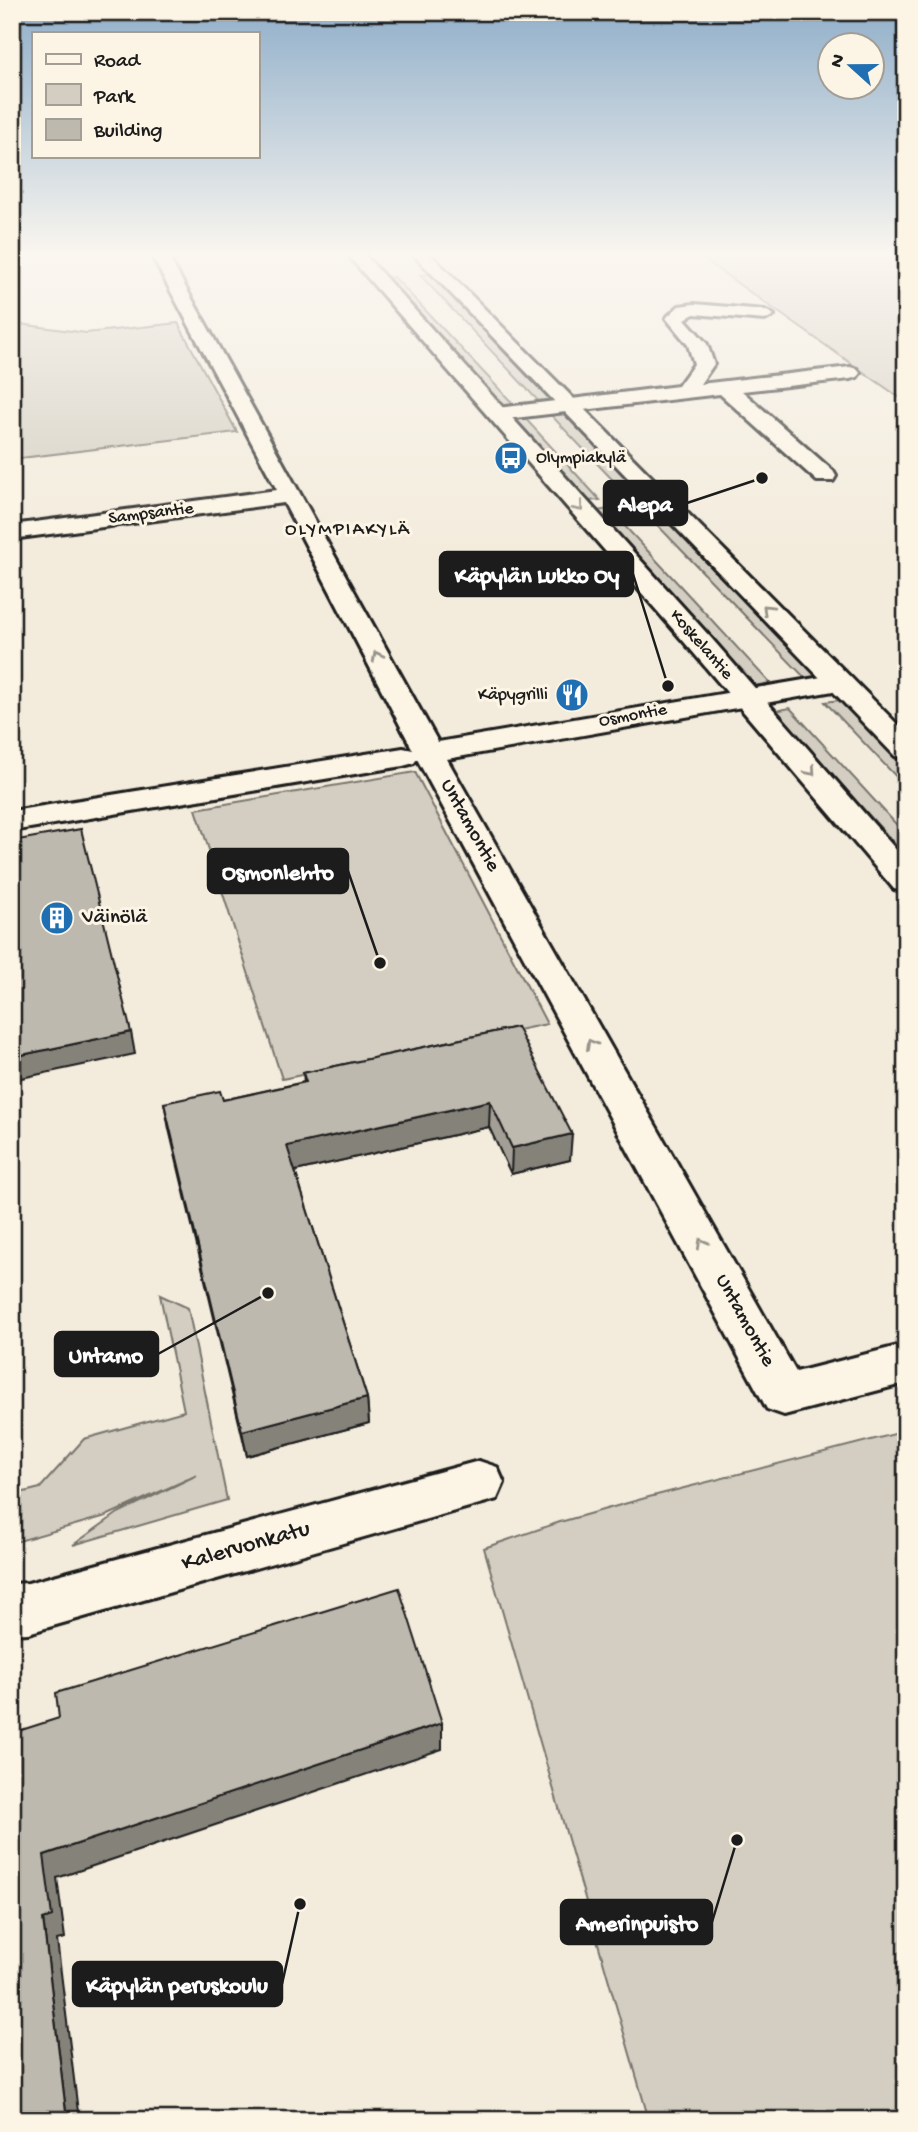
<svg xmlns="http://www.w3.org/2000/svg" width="918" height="2132" viewBox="0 0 918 2132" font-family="'Gochi Hand',sans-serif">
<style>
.green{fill:#d3cec1;stroke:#78756e;stroke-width:2}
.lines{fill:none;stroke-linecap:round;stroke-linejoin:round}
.street-casing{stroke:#1c1c1c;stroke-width:6}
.primary-casing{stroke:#1c1c1c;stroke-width:6}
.street{fill:#fcf5e5;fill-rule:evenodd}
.primary{fill:#fcf5e5;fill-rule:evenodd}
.wall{fill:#a39f96;stroke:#1c1c1c;stroke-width:2}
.shaded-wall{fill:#85827a;stroke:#1c1c1c;stroke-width:2}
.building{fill:#beb9ae;stroke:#1c1c1c;stroke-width:2}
.oneway{stroke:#97938b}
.labels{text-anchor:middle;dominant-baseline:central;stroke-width:6;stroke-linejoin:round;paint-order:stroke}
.far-poi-label{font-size:18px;fill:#1c1c1c;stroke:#fcf5e5;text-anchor:start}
.far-street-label{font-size:18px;fill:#1c1c1c;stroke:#fcf5e5}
.far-neighbourhood-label{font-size:19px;letter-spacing:2px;fill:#1c1c1c;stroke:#fcf5e5}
.street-label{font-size:21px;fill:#1c1c1c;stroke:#fcf5e5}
.poi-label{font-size:21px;fill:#1c1c1c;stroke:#fcf5e5;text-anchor:start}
.near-street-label{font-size:24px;fill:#1c1c1c;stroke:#fcf5e5}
.leader{fill:none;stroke:#1c1c1c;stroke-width:2.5}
.callout-dot{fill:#1c1c1c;stroke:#fcf5e5;stroke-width:2.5}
.callout{fill:#1c1c1c;stroke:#1c1c1c;stroke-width:2.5}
.callout-label{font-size:23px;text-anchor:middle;font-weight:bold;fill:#fff}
</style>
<rect width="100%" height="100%" fill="#f3ecdd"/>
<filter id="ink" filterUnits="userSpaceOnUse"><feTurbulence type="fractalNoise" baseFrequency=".0143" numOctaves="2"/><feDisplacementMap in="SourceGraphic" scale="14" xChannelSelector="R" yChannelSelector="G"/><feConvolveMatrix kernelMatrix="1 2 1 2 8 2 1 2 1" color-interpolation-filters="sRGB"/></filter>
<g filter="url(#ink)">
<g class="green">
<polygon points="696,254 906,254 906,402"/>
<polygon points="430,274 556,405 543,406 420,275"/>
<polygon points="394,277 518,409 506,410 388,278"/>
<polygon points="12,323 86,333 178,323 237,432 12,459"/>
<polygon points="562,411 643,493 627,495 549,413"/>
<polygon points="523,416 600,500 588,501 512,417"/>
<polygon points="651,505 819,677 807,680 639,506"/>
<polygon points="609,509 770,683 754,686 597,511"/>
<polygon points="840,700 906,769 906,787 825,702"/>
<polygon points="790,708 906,835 906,856 775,711"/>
<polygon points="415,772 547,1024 282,1079 196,809"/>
<polygon points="160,1295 188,1308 227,1500 73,1545 118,1513 197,1475 106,1516 12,1543 12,1495 40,1488 84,1439 184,1411"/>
<polygon points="906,1431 906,2120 649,2120 484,1548 560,1522 649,1497"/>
</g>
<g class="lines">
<defs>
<g id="street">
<polygon points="151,254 167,254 438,742 839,674 849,676 853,682 849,688 839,690 447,759 796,1372 906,1344 906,1383 784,1415 767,1409 417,759 414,763 403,766 12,831 12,811 403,748 413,750 284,503 12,539 12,525 277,490"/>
<polygon points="694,304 765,310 774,315 765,320 694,314 685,319 707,344 714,364 700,384 850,367 857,369 860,373 857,377 850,379 742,391 833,471 836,476 833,481 817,481 720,394 497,420 490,418 487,414 490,410 497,408 678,386 694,364 688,345 666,318 679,306"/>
<polygon points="479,1461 497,1467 504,1483 497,1499 28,1633 12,1634 12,1584 28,1583"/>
</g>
<g id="primary">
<polygon points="347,254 364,254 712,639 906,861 906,892 894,889 692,651"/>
<polygon points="413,254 430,254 906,733 906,759 895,756"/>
</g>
</defs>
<use href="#street" class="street-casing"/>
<use href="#primary" class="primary-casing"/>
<use href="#street" class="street"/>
<use href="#primary" class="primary"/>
</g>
<polygon class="wall" points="517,1027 570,1160 511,1174 489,1127 295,1171 367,1398 369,1423 247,1456 169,1129 164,1103 223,1100 304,1082 303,1073"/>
<g class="shaded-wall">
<polygon points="131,1032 135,1054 12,1080 12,1057"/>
<polygon points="490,1101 489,1127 291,1172 287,1146"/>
<polygon points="572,1134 570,1160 511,1174 512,1148"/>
<polygon points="367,1398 369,1423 247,1456 242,1431"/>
<polygon points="442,1723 442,1749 57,1878 65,1938 57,1940 79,2120 67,2120 43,1919 44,1855"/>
</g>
<g class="building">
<polygon points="81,829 131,1032 12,1057 12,841"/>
<polygon points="517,1027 572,1134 512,1148 490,1101 287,1146 367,1398 242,1431 164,1103 220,1091 223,1100 306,1082 303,1073"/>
<polygon points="399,1588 442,1723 44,1855 52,1916 43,1919 67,2120 12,2120 12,1733 59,1718 56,1693"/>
</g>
<defs><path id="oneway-chevron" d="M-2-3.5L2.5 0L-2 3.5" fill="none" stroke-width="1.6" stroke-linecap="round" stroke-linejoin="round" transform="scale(1.75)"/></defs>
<g class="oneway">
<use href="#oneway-chevron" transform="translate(579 507) rotate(49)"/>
<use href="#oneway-chevron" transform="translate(767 609) rotate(-135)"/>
<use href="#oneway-chevron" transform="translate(377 656) rotate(-118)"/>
<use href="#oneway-chevron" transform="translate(811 771) rotate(49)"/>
<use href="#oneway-chevron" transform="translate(591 1044) rotate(-120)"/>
<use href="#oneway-chevron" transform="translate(702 1243) rotate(-119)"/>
</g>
</g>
<linearGradient id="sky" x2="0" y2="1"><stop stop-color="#8faec9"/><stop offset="0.46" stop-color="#faf6f0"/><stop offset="1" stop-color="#faf6f0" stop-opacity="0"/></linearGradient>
<rect width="918" height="552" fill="url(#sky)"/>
<defs>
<symbol id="bus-disc" viewBox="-11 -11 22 22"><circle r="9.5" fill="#1f6fb2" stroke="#fcf5e5"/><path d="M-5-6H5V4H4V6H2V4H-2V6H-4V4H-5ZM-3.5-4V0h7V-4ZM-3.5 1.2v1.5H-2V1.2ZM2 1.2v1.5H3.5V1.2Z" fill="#fff"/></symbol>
<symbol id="restaurant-disc" viewBox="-11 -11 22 22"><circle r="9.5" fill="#1f6fb2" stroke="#fcf5e5"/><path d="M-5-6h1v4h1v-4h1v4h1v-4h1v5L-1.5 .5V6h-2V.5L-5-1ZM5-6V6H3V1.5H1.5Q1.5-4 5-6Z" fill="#fff"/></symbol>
<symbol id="building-disc" viewBox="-11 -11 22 22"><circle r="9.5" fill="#1f6fb2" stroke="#fcf5e5"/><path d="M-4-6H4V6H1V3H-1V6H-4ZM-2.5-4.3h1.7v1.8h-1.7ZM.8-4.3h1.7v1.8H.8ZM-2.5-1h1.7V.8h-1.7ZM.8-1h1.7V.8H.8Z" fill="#fff"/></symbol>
</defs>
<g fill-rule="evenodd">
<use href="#bus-disc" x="492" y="439" width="38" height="38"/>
<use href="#restaurant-disc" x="553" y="676" width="38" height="38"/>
<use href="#building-disc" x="38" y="899" width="38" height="38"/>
</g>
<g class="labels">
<g class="far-poi-label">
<text x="536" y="458">Olympiakylä</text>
<text x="548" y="695" text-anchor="end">Käpygrilli</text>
</g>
<g class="far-street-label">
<text transform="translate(151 514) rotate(-7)">Sampsantie</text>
<text transform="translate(701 645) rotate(49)">Koskelantie</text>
<text transform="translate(633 716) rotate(-10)">Osmontie</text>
</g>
<g class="far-neighbourhood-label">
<text x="348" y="530">OLYMPIAKYLÄ</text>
</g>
<g class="street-label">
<text transform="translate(469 826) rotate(61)">Untamontie</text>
<text transform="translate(744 1321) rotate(61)">Untamontie</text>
</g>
<g class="poi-label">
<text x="82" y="918">Väinölä</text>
</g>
<g class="near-street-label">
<text transform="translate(246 1547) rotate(-16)">Kalervonkatu</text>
</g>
</g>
<path class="leader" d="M762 478L687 503M668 686L633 574M380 963L348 871M268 1293L158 1354M737 1840L712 1922M300 1904L282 1984"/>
<g class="callout-dot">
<circle cx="762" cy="478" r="7"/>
<circle cx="668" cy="686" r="7"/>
<circle cx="380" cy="963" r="7"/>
<circle cx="268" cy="1293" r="7"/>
<circle cx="737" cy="1840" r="7"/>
<circle cx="300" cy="1904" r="7"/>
</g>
<g class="callout">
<rect x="604" y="481" width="83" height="44" rx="7"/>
<rect x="440" y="552" width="193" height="44" rx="7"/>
<rect x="208" y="849" width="140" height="44" rx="7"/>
<rect x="55" y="1332" width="103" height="44" rx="7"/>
<rect x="561" y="1900" width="151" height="44" rx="7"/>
<rect x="73" y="1962" width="209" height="44" rx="7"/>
</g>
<g class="callout-label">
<text x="645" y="511">Alepa</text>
<text x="537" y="582">Käpylän Lukko Oy</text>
<text x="278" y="879">Osmonlehto</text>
<text x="106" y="1362">Untamo</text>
<text x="637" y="1930">Amerinpuisto</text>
<text x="177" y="1992">Käpylän peruskoulu</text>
</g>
<rect width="918" height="2132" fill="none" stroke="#fcf5e5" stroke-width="42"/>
<rect x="21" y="21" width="876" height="2090" fill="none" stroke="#1c1c1c" stroke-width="2.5" filter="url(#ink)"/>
<rect x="32" y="32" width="228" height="126" fill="#fcf5e5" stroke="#a29e95" stroke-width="2"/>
<rect x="46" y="54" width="35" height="10" fill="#fcf5e5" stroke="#a29e95" stroke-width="2"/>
<text x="94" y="66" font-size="21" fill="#1c1c1c">Road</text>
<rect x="46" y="84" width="35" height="21" fill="#d3cec1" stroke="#a29e95" stroke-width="2"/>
<text x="94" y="102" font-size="21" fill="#1c1c1c">Park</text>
<rect x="46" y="119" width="35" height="21" fill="#beb9ae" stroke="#a29e95" stroke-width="2"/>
<text x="94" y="136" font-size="21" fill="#1c1c1c">Building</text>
<g transform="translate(851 66) rotate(291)"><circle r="33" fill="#fcf5e5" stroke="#a29e95" stroke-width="2"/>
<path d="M0-5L12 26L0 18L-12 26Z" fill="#1f6fb2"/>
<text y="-10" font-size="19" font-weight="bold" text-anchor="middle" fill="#1c1c1c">N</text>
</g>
</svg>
